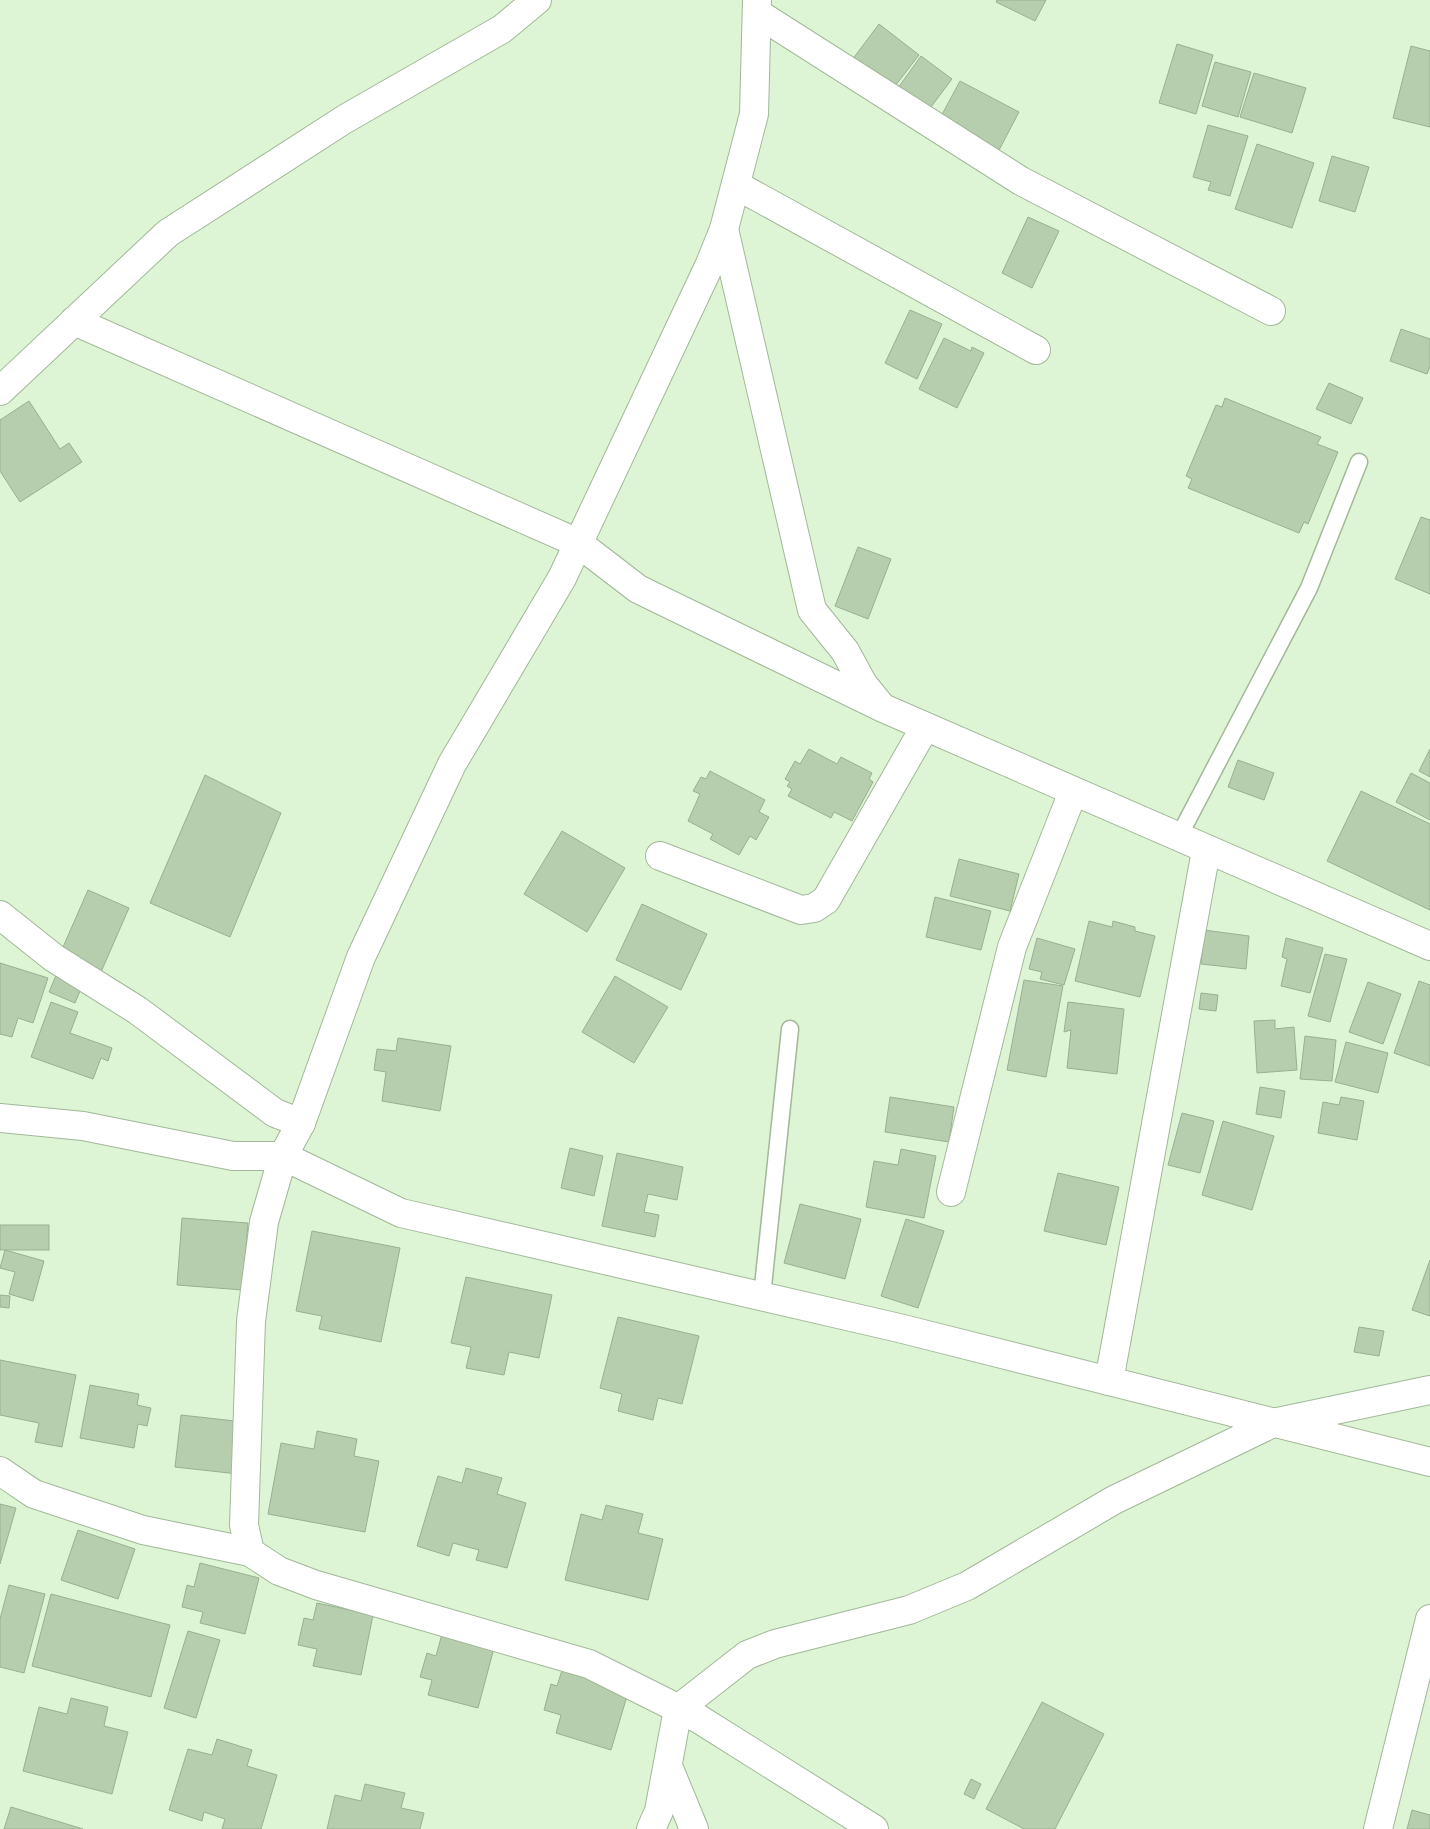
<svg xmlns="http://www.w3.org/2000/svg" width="1430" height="1829" viewBox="0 0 1430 1829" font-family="Jost,sans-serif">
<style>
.building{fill:#b6cdae;stroke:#99af91}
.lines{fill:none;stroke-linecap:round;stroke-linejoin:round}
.service-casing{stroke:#a1b899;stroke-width:19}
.minor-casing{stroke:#a1b899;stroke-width:30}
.service{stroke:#fff;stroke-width:16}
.minor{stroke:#fff;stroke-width:28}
</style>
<rect width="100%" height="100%" fill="#ddf5d5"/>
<g class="building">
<polygon points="997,0 1046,0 1035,21 996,2"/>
<polygon points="879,24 919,55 892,90 852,60"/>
<polygon points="1177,44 1213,55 1196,114 1159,103"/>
<polygon points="1411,46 1430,51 1430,127 1393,118"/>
<polygon points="921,56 952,79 925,115 895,92"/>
<polygon points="1215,62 1251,72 1238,117 1202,106"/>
<polygon points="1254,73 1306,88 1292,133 1240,117"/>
<polygon points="960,81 1019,112 997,154 938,122"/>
<polygon points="1208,125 1248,136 1230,196 1208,190 1211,182 1193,177"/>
<polygon points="1257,144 1314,163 1292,228 1235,209"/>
<polygon points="1332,156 1369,167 1355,212 1319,201"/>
<polygon points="1028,217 1059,231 1032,288 1002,273"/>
<polygon points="910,310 942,324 917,379 885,363"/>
<polygon points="1401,329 1430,339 1430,366 1427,374 1390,361"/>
<polygon points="944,338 971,351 972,347 984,353 957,408 919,389"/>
<polygon points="1329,383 1363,398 1351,424 1316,409"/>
<polygon points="1225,398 1321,437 1317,444 1338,452 1308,524 1304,522 1299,533 1188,488 1192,479 1186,476 1216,405 1222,407"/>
<polygon points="29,401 60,449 69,443 82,462 20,502 0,471 0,420"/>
<polygon points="1421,517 1430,520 1430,594 1395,579"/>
<polygon points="858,547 891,559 868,619 835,606"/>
<polygon points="809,749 837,764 841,757 872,773 869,779 873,782 852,821 834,812 831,818 788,796 792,789 787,786 790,782 785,779 795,761 800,764"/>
<polygon points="1430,749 1430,777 1419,771"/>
<polygon points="1238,760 1274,773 1264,800 1228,787"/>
<polygon points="710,771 765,800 759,812 769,817 756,840 750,836 739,855 710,839 713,834 688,821 700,794 693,791 701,777 706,779"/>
<polygon points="1411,773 1430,783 1430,820 1396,802"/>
<polygon points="205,775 281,813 230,937 150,903"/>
<polygon points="1361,791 1430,824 1430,910 1327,861"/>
<polygon points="562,831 625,868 587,932 524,894"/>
<polygon points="959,859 1019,874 1010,911 950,896"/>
<polygon points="88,890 129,908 101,972 60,954"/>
<polygon points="935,897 991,911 981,950 926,937"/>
<polygon points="642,904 707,934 681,990 616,960"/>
<polygon points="1089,921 1112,927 1113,921 1135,927 1135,931 1155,936 1140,997 1075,981"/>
<polygon points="1204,930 1249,936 1246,969 1201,964"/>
<polygon points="1037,938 1075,949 1064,985 1040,979 1042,972 1029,969"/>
<polygon points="1286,938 1323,948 1310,993 1281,986 1287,959 1282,957"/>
<polygon points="1325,954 1347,959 1330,1022 1308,1016"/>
<polygon points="0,963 48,978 33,1023 18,1018 12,1037 0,1034"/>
<polygon points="57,973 83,984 75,1003 49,992"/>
<polygon points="615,976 668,1007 634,1063 582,1032"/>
<polygon points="1024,980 1063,986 1046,1077 1007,1070"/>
<polygon points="1419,981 1430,985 1430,1066 1394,1053"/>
<polygon points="1368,982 1401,994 1383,1044 1349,1032"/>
<polygon points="1201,993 1218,995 1216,1011 1199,1009"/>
<polygon points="51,1002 78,1012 70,1033 112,1048 108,1061 101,1058 93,1079 31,1057"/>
<polygon points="1068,1002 1124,1009 1117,1074 1067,1068 1071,1030 1064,1032"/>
<polygon points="1275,1020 1275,1029 1294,1027 1297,1070 1257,1073 1254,1021"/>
<polygon points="1305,1036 1336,1040 1332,1081 1300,1079"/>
<polygon points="398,1038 451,1046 440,1111 382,1101 386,1072 374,1070 377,1049 396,1051"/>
<polygon points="1346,1042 1388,1053 1378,1093 1335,1082"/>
<polygon points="1260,1087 1285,1091 1281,1118 1256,1114"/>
<polygon points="890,1097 954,1107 949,1142 885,1132"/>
<polygon points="1341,1097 1364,1101 1357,1140 1318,1133 1323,1102 1339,1105"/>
<polygon points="1182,1113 1214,1121 1200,1173 1168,1165"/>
<polygon points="1223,1121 1274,1136 1252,1210 1202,1195"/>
<polygon points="570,1148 603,1156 594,1196 561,1188"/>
<polygon points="901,1149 936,1156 924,1218 866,1207 874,1161 898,1165"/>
<polygon points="617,1153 683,1167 677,1200 648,1194 644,1212 659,1215 655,1237 602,1226"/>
<polygon points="1058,1173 1119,1187 1106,1245 1044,1231"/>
<polygon points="800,1204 861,1219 845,1279 784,1263"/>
<polygon points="182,1218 248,1223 243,1290 177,1285"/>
<polygon points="906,1219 944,1231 918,1308 881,1296"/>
<rect x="0" y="1225" width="49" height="25"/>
<polygon points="312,1231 400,1248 381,1342 319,1329 322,1316 296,1311"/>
<polygon points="5,1250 44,1261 33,1301 9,1294 15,1272 0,1268"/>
<polygon points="1430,1260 1430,1316 1412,1310"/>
<polygon points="466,1277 552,1295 539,1358 509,1352 504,1375 466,1368 471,1347 451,1343"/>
<polygon points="0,1295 10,1296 9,1308 0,1307"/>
<polygon points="618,1317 699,1336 682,1404 658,1398 653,1420 618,1411 622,1394 600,1388"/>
<polygon points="1359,1327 1384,1331 1379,1356 1354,1352"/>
<polygon points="0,1360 76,1375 62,1447 35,1442 39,1423 0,1415"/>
<polygon points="90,1385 139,1394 137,1405 151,1408 147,1426 138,1424 134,1448 80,1438"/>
<polygon points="181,1415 244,1422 238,1474 175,1467"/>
<polygon points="317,1431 357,1439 354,1456 379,1461 365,1532 268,1514 281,1443 314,1449"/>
<polygon points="466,1468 502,1478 497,1494 526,1503 507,1568 476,1560 479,1550 453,1543 449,1556 417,1546 438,1476 462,1483"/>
<polygon points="0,1504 16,1508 0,1564"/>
<polygon points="606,1505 643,1514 638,1533 663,1539 648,1600 565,1580 581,1514 602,1520"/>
<polygon points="78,1530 135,1549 118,1599 61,1580"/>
<polygon points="200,1563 259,1578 245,1634 200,1623 203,1612 182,1607 187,1585 194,1587"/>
<polygon points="9,1585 45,1594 24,1673 0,1667 0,1619"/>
<polygon points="51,1594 170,1625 151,1697 32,1666"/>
<polygon points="317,1603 373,1615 361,1675 313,1666 317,1649 298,1645 304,1618 313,1620"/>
<polygon points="188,1631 220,1640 196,1718 164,1708"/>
<polygon points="442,1634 494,1648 478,1708 428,1695 432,1680 420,1677 427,1653 436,1656"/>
<polygon points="563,1667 630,1686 611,1750 556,1733 561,1715 544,1710 551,1684 557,1686"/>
<polygon points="71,1698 108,1707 104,1726 128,1732 112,1794 23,1771 39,1707 67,1714"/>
<polygon points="1042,1702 1104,1734 1055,1829 1024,1829 986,1809"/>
<polygon points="217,1739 252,1750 247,1766 277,1775 261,1829 222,1829 225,1819 204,1812 202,1821 169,1810 188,1749 212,1755"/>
<polygon points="971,1779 981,1784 974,1799 964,1794"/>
<polygon points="365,1784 405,1793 401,1808 424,1813 420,1829 327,1829 335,1795 361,1801"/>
<polygon points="11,1807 83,1829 4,1829"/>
<polygon points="1412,1810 1430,1815 1430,1829 1407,1829"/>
</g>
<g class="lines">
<defs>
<g id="service">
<polyline points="1178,838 1309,588 1359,462"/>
<polyline points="762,1296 790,1029"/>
</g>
<g id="minor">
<polyline points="757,0 754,114 724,229 710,264 562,578 452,764 361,957 301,1123 283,1156 264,1222 251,1321 244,1525 250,1552 279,1571 316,1585 589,1664 699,1719 874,1829"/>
<polyline points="757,13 1021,181 1271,311"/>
<polyline points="736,185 1036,350"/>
<polyline points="724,229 812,610 845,651 863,684 880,705"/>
<polyline points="74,321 578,543 638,589 883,708 1430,946"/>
<polyline points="0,391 168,233 345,119 502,29 537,0"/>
<polyline points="660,856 801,910 814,908 826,900 925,727"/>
<polyline points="0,915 54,958 137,1010 275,1113 301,1123"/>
<polyline points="0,1118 83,1126 233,1156 283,1156 401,1213 899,1328 1430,1462"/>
<polyline points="951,1192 1012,947 1073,792"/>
<polyline points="1109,1381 1206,851"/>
<polyline points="0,1471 34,1494 143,1530 250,1552"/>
<polyline points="668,1766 694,1829"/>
<polyline points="651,1829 659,1811 678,1709 747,1655 775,1644 909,1610 967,1586 1114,1500 1273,1423 1430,1390"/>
<polyline points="1378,1829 1430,1619"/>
</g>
</defs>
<use href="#service" class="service-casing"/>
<use href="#minor" class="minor-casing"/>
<use href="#service" class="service"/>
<use href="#minor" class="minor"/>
</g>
</svg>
